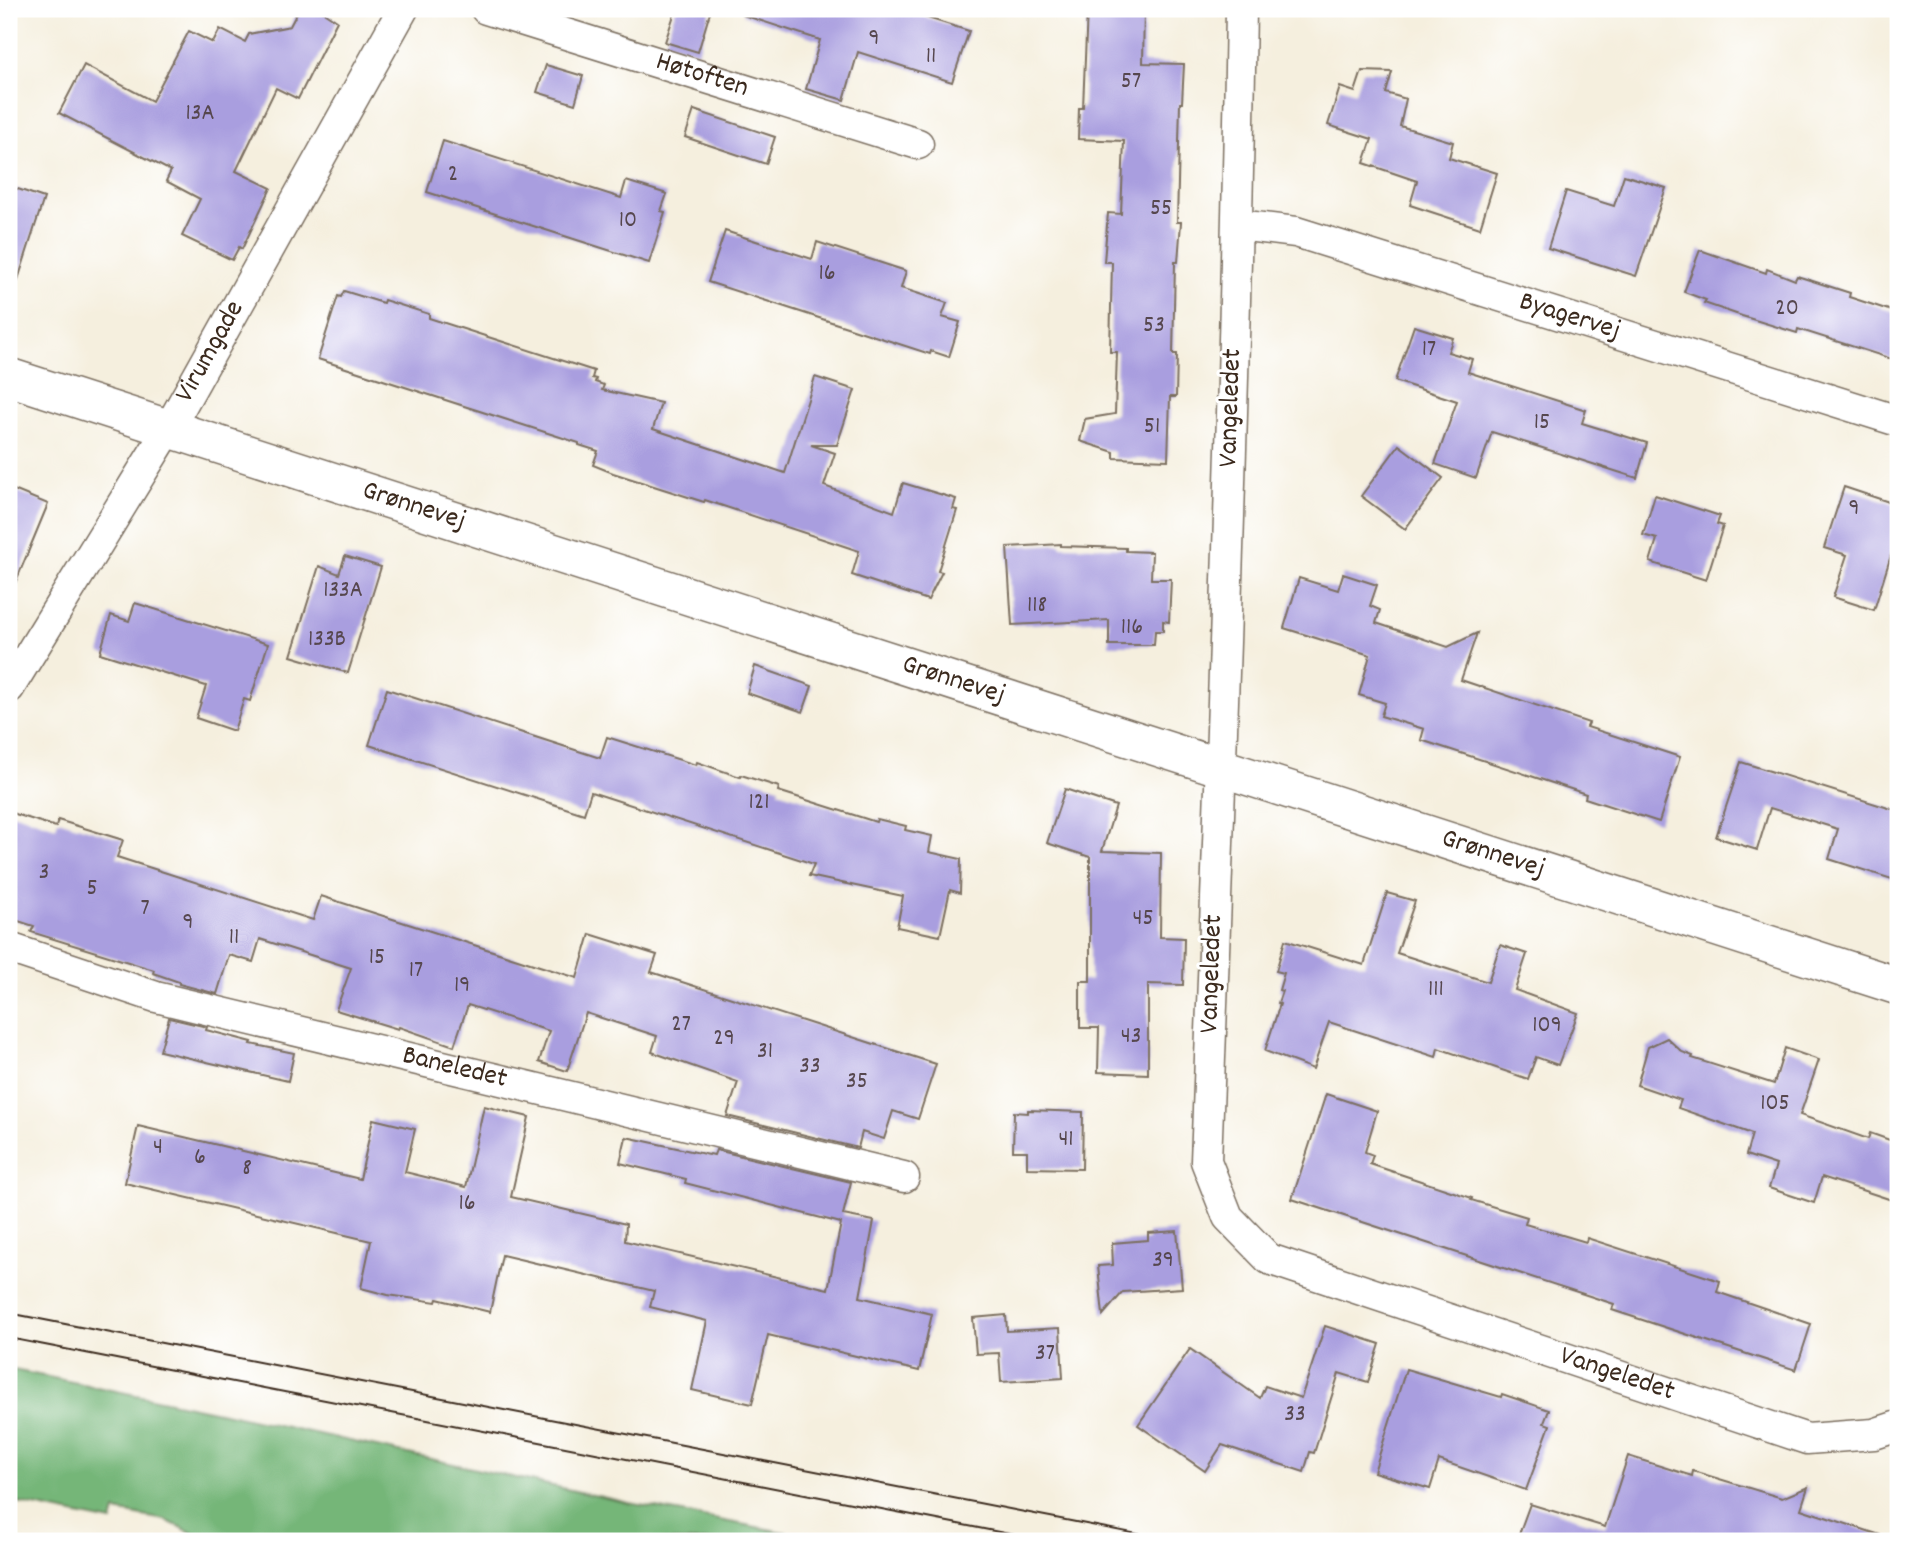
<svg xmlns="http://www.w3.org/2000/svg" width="1907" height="1550" viewBox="0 0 1907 1550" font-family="Dekko,sans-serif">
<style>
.forest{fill:#74b678;stroke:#58704b;stroke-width:2}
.building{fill:#a99edf}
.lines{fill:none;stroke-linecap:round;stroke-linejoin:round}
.minor-casing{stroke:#7c6f61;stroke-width:33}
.tertiary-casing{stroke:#7c6f61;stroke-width:40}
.minor{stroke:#fff;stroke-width:30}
.tertiary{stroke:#fff;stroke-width:37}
.tram{stroke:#3b2a1e;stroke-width:2}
.labels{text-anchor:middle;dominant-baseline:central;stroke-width:6;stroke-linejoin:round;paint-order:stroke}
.number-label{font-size:24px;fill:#56474e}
.street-label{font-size:28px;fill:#3b2a1e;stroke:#fff}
</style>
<rect width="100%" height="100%" fill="#fff"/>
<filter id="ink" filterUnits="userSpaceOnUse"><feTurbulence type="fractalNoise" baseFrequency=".0143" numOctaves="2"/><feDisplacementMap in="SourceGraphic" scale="14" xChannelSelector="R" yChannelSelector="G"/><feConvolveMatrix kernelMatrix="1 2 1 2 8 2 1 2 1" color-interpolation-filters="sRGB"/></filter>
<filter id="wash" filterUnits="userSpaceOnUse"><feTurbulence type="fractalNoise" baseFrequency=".00686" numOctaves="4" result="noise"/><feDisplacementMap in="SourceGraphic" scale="28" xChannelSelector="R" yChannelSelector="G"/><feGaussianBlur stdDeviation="1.57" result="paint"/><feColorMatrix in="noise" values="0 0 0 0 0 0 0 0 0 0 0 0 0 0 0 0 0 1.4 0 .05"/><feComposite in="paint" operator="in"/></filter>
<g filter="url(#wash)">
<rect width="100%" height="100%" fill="#f5efde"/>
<polygon class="forest" points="9,1369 224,1413 629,1503 831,1541 210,1541 165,1520 115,1511 112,1522 9,1501"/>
<g id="blocks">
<g class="building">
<polygon points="299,9 319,9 337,21 298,99 276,88 236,171 271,188 242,249 239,247 232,260 182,236 200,199 166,181 171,171 59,113 84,65 152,101 189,31 213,43 220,29 245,42 249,34 290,26"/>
<polygon points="676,9 711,9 698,52 665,42"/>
<polygon points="744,9 899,9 969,31 952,82 858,52 844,100 806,89 820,40 743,15"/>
<polygon points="1087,9 1144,9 1143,63 1184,64 1182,103 1180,103 1177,222 1181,222 1178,262 1175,262 1173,354 1177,354 1176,397 1170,397 1168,460 1114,458 1114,452 1080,441 1085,419 1115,414 1117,352 1110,352 1112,262 1104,262 1108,213 1121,214 1124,141 1078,139 1079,108 1083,108"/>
<polygon points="546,65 583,76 575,104 537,92"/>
<polygon points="1362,71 1392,72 1386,93 1406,99 1400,126 1453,142 1449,158 1497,173 1480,228 1410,205 1417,181 1364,163 1372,139 1328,125 1340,87 1355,92"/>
<polygon points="694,110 775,137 766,164 685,137"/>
<polygon points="443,141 621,198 626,181 667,194 661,211 665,212 649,263 427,192"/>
<polygon points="1624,175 1666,188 1636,276 1548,248 1566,191 1614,206"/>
<polygon points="9,186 44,198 15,289 9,288"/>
<polygon points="725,231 812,259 817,242 906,271 901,288 947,303 942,317 960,322 949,357 931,351 930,354 708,282"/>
<polygon points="1700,250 1766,273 1767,269 1795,280 1797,276 1850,293 1849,297 1898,313 1898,361 1798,329 1797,333 1742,316 1704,303 1706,300 1684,292"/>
<polygon points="344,291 383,303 384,300 429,314 429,318 594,371 592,378 596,379 595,382 604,385 602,390 661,403 653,429 785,473 815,377 855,390 837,445 811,445 835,453 824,486 894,512 903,483 956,499 953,509 957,510 938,571 942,572 928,600 852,575 859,551 705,500 704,502 613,473 593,465 598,451 579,445 579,443 318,359 338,296 341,297"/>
<polygon points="1414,326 1453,338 1448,352 1472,359 1468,372 1586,410 1582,423 1647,443 1637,478 1492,432 1476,478 1435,464 1457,401 1395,381"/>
<polygon points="1399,445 1443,478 1405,529 1361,496"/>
<polygon points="1844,487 1898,505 1898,554 1892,552 1874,610 1833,597 1847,555 1824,548"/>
<polygon points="9,488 48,504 9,598"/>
<polygon points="1655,495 1720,516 1717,524 1723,526 1706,580 1650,562 1657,539 1643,535"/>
<polygon points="1061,544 1061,546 1126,548 1126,551 1152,552 1151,579 1171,579 1169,622 1163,621 1163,631 1155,631 1154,645 1109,645 1109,620 1012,625 1007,547"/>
<polygon points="345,556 381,567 348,673 291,656 319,566 339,574"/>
<polygon points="1343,574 1377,585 1370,606 1380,610 1376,623 1448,647 1477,633 1461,680 1589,723 1587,727 1680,757 1659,822 1585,798 1586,794 1421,740 1424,729 1381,716 1385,703 1359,695 1370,655 1284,628 1299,578 1338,590"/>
<polygon points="135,603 268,644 250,701 244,699 234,731 196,718 206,686 100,653 111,615 129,621"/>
<polygon points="755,666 812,686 803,712 747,693"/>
<polygon points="387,689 600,758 607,737 696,765 697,762 740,777 741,775 779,787 778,791 876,822 877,819 906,826 905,830 932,836 929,852 961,859 960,893 950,890 940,936 897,927 903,896 809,876 814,864 591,792 584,814 369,745"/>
<polygon points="1741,762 1898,811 1898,881 1829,859 1838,829 1770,808 1757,850 1716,837"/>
<polygon points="1065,789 1116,806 1102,851 1161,853 1160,937 1184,938 1183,985 1148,984 1148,1074 1098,1072 1099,1028 1080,1028 1080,981 1090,981 1090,857 1047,843"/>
<polygon points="9,812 56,827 58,820 123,840 117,857 313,920 321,896 577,978 590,934 657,955 651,972 936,1064 918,1119 893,1111 884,1139 862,1132 858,1148 727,1116 738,1082 652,1052 657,1036 586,1013 567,1071 539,1062 549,1031 468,1005 454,1046 399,1027 398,1029 336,1010 351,968 260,939 253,962 229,955 217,994 179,984 179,982 153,973 154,970 31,932 34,926 9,918"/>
<polygon points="1387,893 1415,901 1397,953 1488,982 1500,945 1527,954 1515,990 1578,1013 1558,1065 1536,1057 1528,1079 1438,1048 1436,1057 1329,1022 1313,1069 1265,1051 1280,1004 1278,1003 1282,991 1279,990 1284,973 1276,971 1285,940 1364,965"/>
<polygon points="169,1018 207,1027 206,1030 252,1042 251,1044 294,1053 288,1081 160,1051"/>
<polygon points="1667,1038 1682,1052 1693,1056 1692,1058 1774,1084 1785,1048 1819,1060 1800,1115 1868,1139 1870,1133 1898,1143 1898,1202 1822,1177 1814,1203 1769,1188 1776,1165 1746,1155 1752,1134 1678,1108 1681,1100 1637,1085 1648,1047"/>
<polygon points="1326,1094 1377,1111 1365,1152 1373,1155 1370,1164 1472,1198 1471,1200 1527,1217 1525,1224 1586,1242 1587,1238 1720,1281 1717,1292 1811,1324 1796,1370 1612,1310 1614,1304 1292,1199"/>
<polygon points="484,1106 529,1117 511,1197 626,1224 625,1241 828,1289 841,1223 685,1183 686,1179 620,1163 626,1137 709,1155 710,1154 714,1155 716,1150 851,1182 843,1215 874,1221 860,1297 932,1314 919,1371 768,1335 752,1404 692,1390 707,1321 650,1307 654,1291 502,1255 490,1312 437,1299 436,1302 388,1295 361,1288 371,1241 125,1183 138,1126 360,1179 373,1119 415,1129 405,1172 466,1187"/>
<polygon points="1028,1110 1083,1112 1082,1169 1027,1168 1027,1151 1013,1151 1014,1112 1028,1113"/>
<polygon points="1177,1231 1182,1288 1123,1292 1103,1315 1098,1266 1113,1265 1112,1243 1148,1240 1148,1233"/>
<polygon points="1006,1315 1007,1331 1060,1328 1063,1378 1001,1382 999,1353 976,1354 973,1318"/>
<polygon points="1325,1326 1380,1344 1368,1382 1339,1373 1314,1453 1310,1452 1304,1472 1222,1445 1205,1471 1138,1425 1190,1349 1260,1398 1265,1386 1301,1398"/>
<polygon points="1406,1369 1501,1397 1502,1394 1549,1410 1544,1423 1550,1425 1526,1490 1439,1460 1430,1489 1374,1472"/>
<polygon points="1628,1456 1692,1476 1693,1471 1782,1498 1808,1487 1801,1509 1880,1535 1879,1541 1539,1541 1519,1534 1530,1504 1605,1527"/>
</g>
</g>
</g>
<g filter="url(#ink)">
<use href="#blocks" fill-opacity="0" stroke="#7c6f61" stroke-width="2"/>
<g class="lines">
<defs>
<g id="minor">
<path id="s1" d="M486,9L918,144"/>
<path id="s2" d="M1241,9C1235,393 1221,777 1206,1161L1228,1217L1269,1259L1807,1439L1874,1434L1898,1426"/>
<path id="s3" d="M1238,225L1296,232L1898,421"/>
<path id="s4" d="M9,688L169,428L403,9"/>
<path id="s5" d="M9,948L156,997L904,1177"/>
</g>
<g id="tertiary">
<path id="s6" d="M9,377L1898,986"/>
</g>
</defs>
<use href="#minor" class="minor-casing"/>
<use href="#tertiary" class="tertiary-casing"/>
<use href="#minor" class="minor"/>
<use href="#tertiary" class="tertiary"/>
<g class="tram">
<polyline points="9,1313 1173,1541"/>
<polyline points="9,1338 1045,1541"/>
</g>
</g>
</g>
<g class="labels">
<g class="number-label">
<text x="874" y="39">9</text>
<text x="931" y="57">11</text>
<text x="1131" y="82">57</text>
<text x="200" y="114">13A</text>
<text x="453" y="175">2</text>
<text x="1161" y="209">55</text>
<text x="628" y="221">10</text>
<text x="827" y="274">16</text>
<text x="1787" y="309">20</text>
<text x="1154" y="326">53</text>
<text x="1429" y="350">17</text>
<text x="1542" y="423">15</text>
<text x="1152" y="427">51</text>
<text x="1854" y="509">9</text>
<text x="343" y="591">133A</text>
<text x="1037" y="606">118</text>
<text x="1132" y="628">116</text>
<text x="327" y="640">133B</text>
<text x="759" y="803">121</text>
<text x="44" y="873">3</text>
<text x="92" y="889">5</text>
<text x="145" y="909">7</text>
<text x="1143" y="919">45</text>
<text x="188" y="923">9</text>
<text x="234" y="938">11</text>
<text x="377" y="958">15</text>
<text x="416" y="971">17</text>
<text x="462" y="986">19</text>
<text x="1436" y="990">111</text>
<text x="681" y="1025">27</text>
<text x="1547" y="1026">109</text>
<text x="1131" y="1037">43</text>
<text x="724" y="1039">29</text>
<text x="765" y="1052">31</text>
<text x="810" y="1067">33</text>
<text x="857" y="1082">35</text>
<text x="1775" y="1104">105</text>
<text x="1066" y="1140">41</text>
<text x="158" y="1148">4</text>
<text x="200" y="1158">6</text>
<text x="247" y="1169">8</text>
<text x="467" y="1204">16</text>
<text x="1163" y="1261">39</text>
<text x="1045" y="1354">37</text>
<text x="1295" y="1415">33</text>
</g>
<g class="street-label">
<text stroke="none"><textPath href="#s1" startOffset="226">Høtoften</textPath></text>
<text stroke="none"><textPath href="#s3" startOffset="345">Byagervej</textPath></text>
<text stroke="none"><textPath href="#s4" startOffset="392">Virumgade</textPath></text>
<text transform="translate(1232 408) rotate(-88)">Vangeledet</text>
<text stroke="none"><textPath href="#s6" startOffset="425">Grønnevej</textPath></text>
<text stroke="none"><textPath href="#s6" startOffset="992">Grønnevej</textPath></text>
<text stroke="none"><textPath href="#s6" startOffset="1559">Grønnevej</textPath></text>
<text transform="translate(1213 974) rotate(-88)">Vangeledet</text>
<text stroke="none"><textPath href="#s5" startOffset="462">Baneledet</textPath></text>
<text stroke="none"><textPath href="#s2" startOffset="1638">Vangeledet</textPath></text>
</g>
</g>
<rect width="1907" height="1550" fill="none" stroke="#fff" stroke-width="35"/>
</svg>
